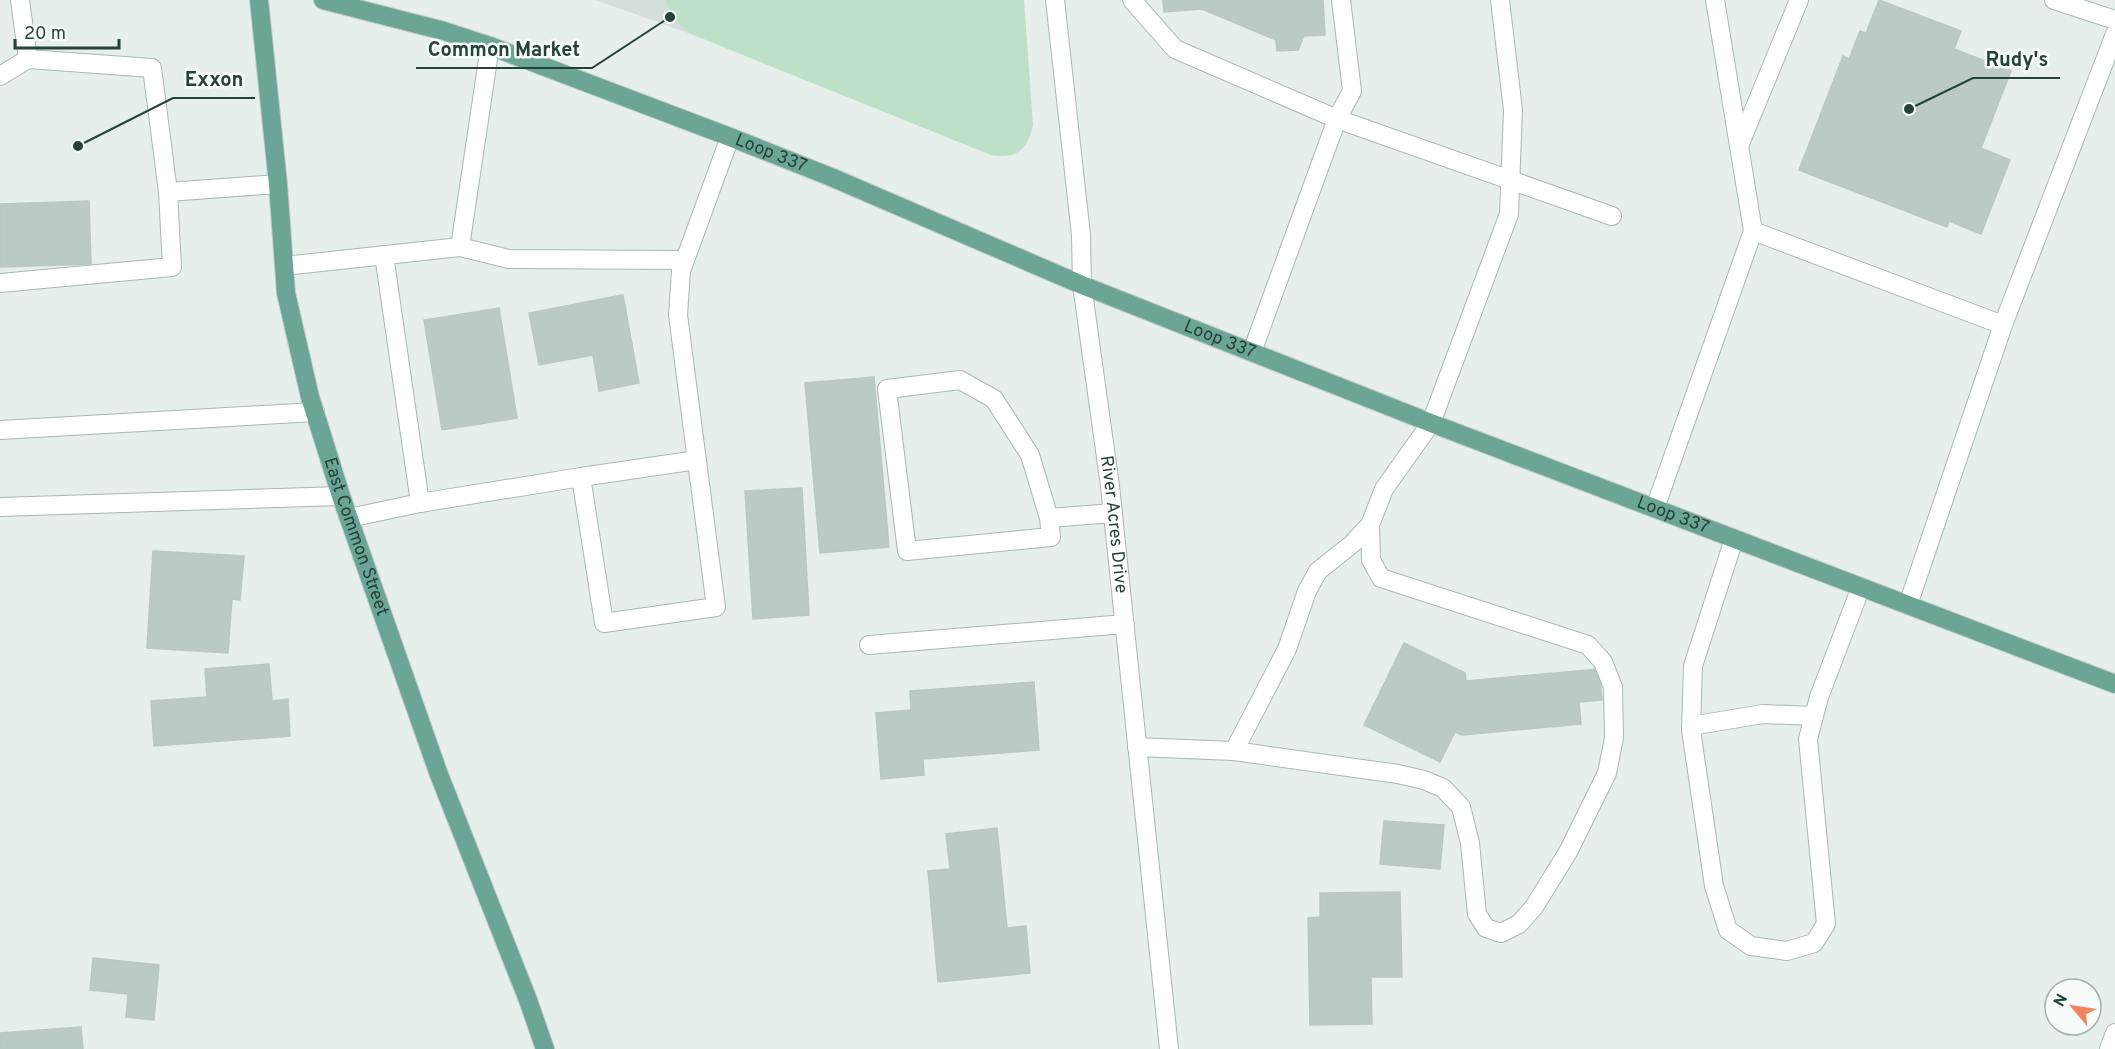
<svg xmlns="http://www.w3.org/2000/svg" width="2115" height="1049" viewBox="0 0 2115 1049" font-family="Overpass,sans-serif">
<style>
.built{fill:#d4dfda}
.green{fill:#bfe0c8}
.building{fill:#bbcac4;stroke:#b8c9c2;stroke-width:1.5}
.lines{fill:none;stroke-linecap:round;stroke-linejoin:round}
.minor-casing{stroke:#a8b8b2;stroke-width:20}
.major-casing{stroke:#c2cac8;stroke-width:20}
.minor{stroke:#fff;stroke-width:18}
.major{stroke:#6aa596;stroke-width:18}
.labels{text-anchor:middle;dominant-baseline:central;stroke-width:5;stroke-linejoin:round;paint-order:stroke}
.street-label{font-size:18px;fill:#24423a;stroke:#f7fbf9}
.leader{fill:none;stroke:#24423a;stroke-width:2}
.callout-dot{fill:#24423a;stroke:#f7fbf9;stroke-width:2}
.callout-label{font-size:20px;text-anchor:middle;font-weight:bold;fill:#24423a;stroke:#f7fbf9;stroke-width:5;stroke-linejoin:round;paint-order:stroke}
</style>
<rect width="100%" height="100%" fill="#e6efeb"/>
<polygon class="built" points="595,0 703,0 691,34"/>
<path class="green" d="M666,0H1024L1033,125C1027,150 1017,159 991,155L691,34C678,24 669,17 666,0Z"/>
<g class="building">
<polygon points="1163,0 1323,0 1325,35 1304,36 1298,50 1277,51 1276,40 1202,9 1164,12"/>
<polygon points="1879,0 1961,31 1954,49 2011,71 1981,148 2010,160 1981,234 1949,221 1947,227 1799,170 1843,56 1849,59 1860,31 1866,33"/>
<polygon points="89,201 91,264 0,267 0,204"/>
<polygon points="623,295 639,383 599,391 593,355 539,365 529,313"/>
<polygon points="499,308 517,418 442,430 424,320"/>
<polygon points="874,377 889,547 820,553 805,383"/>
<polygon points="802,488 809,615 753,619 745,491"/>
<polygon points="153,551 244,556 240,600 232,599 228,653 147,648"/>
<polygon points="1404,643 1465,673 1466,681 1599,669 1602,700 1579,702 1581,724 1462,735 1455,732 1440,762 1364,725"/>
<polygon points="269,664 272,701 288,699 290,736 154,746 151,701 207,697 205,669"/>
<polygon points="1034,682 1039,750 923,759 924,775 881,779 876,713 911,710 910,691"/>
<polygon points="1384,821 1444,825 1440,869 1380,864"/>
<polygon points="997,828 1007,928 1026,926 1030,973 938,982 928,871 950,869 946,834"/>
<polygon points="1400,892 1402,977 1371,977 1372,1024 1310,1025 1308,918 1320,917 1320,893"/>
<polygon points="93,958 159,965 154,1020 126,1017 128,994 90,990"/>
<polygon points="81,1027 83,1049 0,1049 0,1033"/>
</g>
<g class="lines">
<defs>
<g id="minor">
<polyline points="20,0 28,59 152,68 168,192"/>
<path id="s1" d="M1055,0L1081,235L1082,285L1110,486L1169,1049"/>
<polyline points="1132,0 1175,49 1337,119 1612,216"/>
<polyline points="2054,0 2115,20"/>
<polyline points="0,76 28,59"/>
<polyline points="1739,146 1799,0"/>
<polyline points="1753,231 2003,325"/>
<polyline points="460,247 509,259 685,260"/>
<polyline points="384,255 420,503"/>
<polyline points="284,266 460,247 490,46"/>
<polyline points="0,283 172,267 168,192 278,184"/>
<polyline points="1252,352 1337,119 1352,91 1341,0"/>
<polyline points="0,430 315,412"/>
<polyline points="581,477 697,460"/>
<polyline points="0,507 341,496"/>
<polyline points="1655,508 1753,231 1715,0"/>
<polyline points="349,518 420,503 581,477 604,623 716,607 678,315 681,271 730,137"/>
<polyline points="1049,518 1051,537 907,551 887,389 960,380 994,399 1030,455 1049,518 1113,513"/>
<polyline points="1734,539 1693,666 1691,730 1714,886 1728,930 1751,946 1787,951 1814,943 1826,924 1808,739 1819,697 1861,587"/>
<polyline points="1908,605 2003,325 2115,34"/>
<polyline points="869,645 1125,624"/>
<polyline points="1691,726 1763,714 1814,716"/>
<polyline points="1137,747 1234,751 1398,774 1424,780 1443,788 1461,807 1470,843 1477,914 1486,928 1501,933 1519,924 1534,907 1568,852 1607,773 1614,738 1613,687 1603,662 1588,645 1381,578 1371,560 1370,525 1384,489 1431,423 1509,214 1513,110 1500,0"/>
<polyline points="1234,751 1287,649 1307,591 1318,571 1352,544 1370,525"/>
<polyline points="2109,1049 2115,1033"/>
</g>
<g id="major">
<path id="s2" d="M259,0L278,184L286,293L310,397L341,496L438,772L528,1000L545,1049"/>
<path id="s3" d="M323,0L444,31L490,46L730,137L831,177L1082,285L1431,423L2115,684"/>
</g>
</defs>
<use href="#minor" class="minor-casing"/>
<use href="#major" class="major-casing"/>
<use href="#minor" class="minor"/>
<use href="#major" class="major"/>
</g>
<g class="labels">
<g class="street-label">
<text stroke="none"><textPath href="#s3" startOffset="474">Loop 337</textPath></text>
<text stroke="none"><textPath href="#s3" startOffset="960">Loop 337</textPath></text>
<text stroke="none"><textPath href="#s3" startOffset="1446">Loop 337</textPath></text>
<text stroke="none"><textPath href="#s1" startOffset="528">River Acres Drive</textPath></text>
<text stroke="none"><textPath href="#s2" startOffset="548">East Common Street</textPath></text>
</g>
</g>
<path class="leader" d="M670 17L592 68H416M1909 109L1973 78H2060M78 146L173 98H255"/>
<g class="callout-dot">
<circle cx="670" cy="17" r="6"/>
<circle cx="1909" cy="109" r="6"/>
<circle cx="78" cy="146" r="6"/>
</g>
<g class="callout-label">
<text x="504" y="56">Common Market</text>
<text x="2017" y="66">Rudy's</text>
<text x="214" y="86">Exxon</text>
</g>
<g transform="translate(2073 1007) rotate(299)"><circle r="28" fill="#f7fbf9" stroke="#a3b1ad" stroke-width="1.5"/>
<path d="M0-4.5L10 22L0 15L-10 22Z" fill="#f4845f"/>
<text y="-9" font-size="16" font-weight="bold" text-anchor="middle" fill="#24423a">N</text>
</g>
<path d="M15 39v9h104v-9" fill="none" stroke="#24423a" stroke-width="3"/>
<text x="24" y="39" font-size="18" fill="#24423a" stroke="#f7fbf9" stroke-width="4.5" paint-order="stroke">20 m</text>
</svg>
